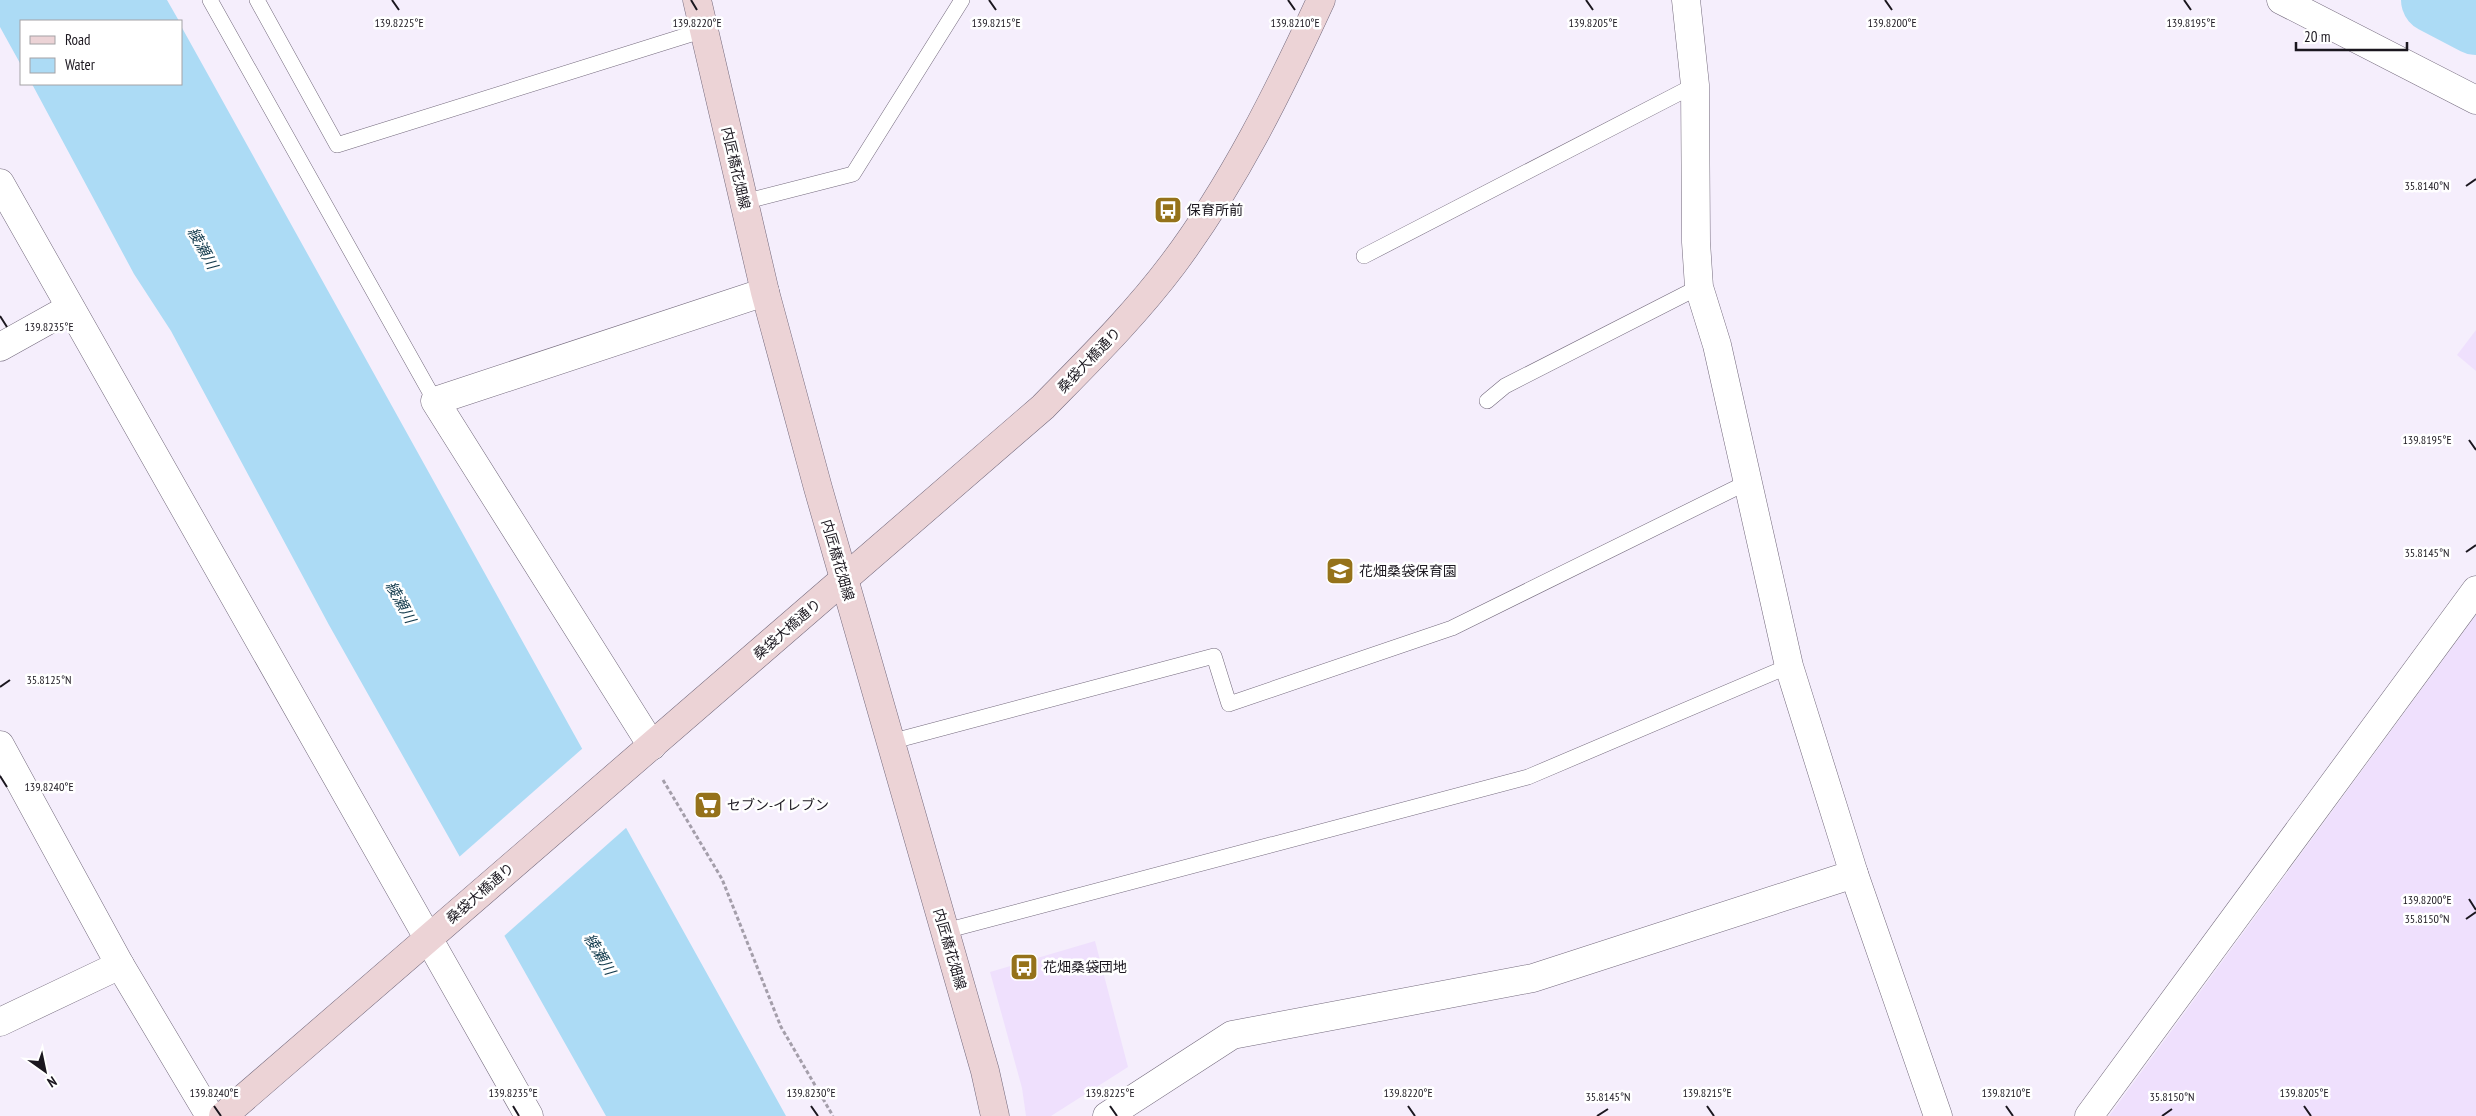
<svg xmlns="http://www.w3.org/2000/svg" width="2476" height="1116" viewBox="0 0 2476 1116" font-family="'PT Sans Narrow','Noto Sans JP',sans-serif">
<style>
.built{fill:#efe0fd}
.water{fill:#acdbf5}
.pier{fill:#f5eefc}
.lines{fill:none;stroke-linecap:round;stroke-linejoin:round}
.river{stroke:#acdbf5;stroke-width:66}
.lane-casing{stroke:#73697c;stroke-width:16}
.street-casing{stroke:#73697c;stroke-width:29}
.secondary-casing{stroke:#73697c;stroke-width:29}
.path{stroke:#a49eaa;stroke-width:3;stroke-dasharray:4 2.5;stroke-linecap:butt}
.lane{stroke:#fff;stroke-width:15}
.street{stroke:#fff;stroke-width:28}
.secondary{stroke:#ecd3d6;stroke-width:28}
.ticks{fill:none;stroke:#1b171f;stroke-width:2}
.labels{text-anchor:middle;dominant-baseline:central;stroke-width:5;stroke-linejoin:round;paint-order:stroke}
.street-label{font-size:14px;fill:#1b171f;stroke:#fff}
.poi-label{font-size:14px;fill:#1b171f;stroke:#fff;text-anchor:start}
.water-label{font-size:15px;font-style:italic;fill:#123a4c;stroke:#fff}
.ticks-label{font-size:12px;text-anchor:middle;fill:#1b171f;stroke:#fff;stroke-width:5;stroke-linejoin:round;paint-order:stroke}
</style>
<rect width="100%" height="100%" fill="#f5eefc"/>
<g class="built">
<polygon points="2476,330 2476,371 2457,355"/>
<polygon points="2476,615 2476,1116 2109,1116"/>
<polygon points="1095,941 1128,1067 1051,1116 1026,1116 1022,1088 990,972"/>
</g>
<g class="water">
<polygon points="0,0 167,0 179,21 21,21 21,65 0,27"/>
<polygon points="181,26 786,1116 606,1116 329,625 171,331 134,274 32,84 181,84"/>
</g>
<polygon class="pier" points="583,748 627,827 503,937 458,858"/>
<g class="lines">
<polyline class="river" points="2434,0 2476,22"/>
<defs>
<g id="lane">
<polyline points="210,0 435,401"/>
<polyline points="257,0 337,145 704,30"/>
<polyline points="743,202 853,174 962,0"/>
<polyline points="1364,256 1695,85"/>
<polyline points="1487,401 1505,386 1699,287"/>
<polyline points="890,742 1214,656 1229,704 1452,628 1748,482"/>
<polyline points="945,931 1528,777 1789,666"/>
</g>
<g id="street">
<polyline points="1686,0 1695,85 1696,242 1699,287 1717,345 1789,666 1854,874 1938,1116"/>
<polyline points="2281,0 2476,100"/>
<polyline points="0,183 529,1116"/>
<polyline points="0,347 70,308"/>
<polyline points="0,745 120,965 210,1116"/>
<polyline points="652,746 435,401 765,292"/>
<polyline points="0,1022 120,965"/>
<polyline points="1107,1116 1232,1035 1533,978 1854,874"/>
<polyline points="2089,1116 2476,590"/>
</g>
<g id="secondary">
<polyline points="697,0 765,292 818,488 985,1071 995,1116"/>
<path d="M223,1116L1043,407C1088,361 1134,316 1173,264C1233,184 1279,91 1321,0"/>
</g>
</defs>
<use href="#lane" class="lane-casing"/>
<use href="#street" class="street-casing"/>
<use href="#secondary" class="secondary-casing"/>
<polyline class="path" points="663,780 722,879 781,1027 833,1116"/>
<use href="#lane" class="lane"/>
<use href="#street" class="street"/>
<use href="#secondary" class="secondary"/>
</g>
<path class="ticks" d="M392,0L399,10M691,0L697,10M989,0L996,10M1288,0L1295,10M1586,0L1593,10M1885,0L1892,10M2184,0L2191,10M2466,186L2476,179M0,316L7,327M2469,440L2476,450M2466,552L2476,545M0,687L10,680M0,776L7,787M2469,899L2476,910M2466,919L2476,912M214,1106L221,1116M513,1106L519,1116M811,1106L818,1116M1110,1106L1117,1116M1408,1106L1415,1116M1707,1106L1714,1116M2006,1106L2013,1116M2304,1106L2311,1116M1597,1116L1608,1109M2162,1116L2172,1109"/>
<defs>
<symbol id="bus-square" viewBox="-11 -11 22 22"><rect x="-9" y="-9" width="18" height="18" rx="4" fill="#95721a" stroke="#fff"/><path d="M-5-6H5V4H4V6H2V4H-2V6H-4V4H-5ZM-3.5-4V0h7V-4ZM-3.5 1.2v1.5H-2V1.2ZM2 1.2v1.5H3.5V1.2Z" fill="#fff"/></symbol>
<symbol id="school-square" viewBox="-11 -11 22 22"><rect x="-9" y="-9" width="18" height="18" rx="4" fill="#95721a" stroke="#fff"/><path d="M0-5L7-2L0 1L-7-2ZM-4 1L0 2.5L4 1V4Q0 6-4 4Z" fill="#fff"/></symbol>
<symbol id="supermarket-square" viewBox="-11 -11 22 22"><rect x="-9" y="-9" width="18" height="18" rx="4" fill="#95721a" stroke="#fff"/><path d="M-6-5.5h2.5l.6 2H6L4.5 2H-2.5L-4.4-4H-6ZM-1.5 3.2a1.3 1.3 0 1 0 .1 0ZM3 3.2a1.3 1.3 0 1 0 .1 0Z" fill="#fff"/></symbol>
</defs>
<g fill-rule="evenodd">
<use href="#bus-square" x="1152" y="194" width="32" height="32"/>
<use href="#school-square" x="1324" y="555" width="32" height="32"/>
<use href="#supermarket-square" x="692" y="789" width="32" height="32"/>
<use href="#bus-square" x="1008" y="951" width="32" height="32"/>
</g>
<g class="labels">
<g class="street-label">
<text transform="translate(736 168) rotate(77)">内匠橋花畑線</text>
<text transform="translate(1089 360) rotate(-46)">桑袋大橋通り</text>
<text transform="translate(838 560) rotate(74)">内匠橋花畑線</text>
<text transform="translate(787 629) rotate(-41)">桑袋大橋通り</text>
<text transform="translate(480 893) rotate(-41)">桑袋大橋通り</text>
<text transform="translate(950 949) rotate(74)">内匠橋花畑線</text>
</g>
<g class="poi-label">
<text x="1187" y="210">保育所前</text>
<text x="1359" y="571">花畑桑袋保育園</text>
<text x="727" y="805">セブン-イレブン</text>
<text x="1043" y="967">花畑桑袋団地</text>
</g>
<g class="water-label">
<text transform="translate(203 248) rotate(61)">綾瀬川</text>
<text transform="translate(401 602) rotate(61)">綾瀬川</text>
<text transform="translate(600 954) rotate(59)">綾瀬川</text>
</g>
</g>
<g class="ticks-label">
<text x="399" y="27">139.8225°E</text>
<text x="697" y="27">139.8220°E</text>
<text x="996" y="27">139.8215°E</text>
<text x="1295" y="27">139.8210°E</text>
<text x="1593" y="27">139.8205°E</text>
<text x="1892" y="27">139.8200°E</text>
<text x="2191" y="27">139.8195°E</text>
<text x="2427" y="190">35.8140°N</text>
<text x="49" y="331">139.8235°E</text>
<text x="2427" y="444">139.8195°E</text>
<text x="2427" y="557">35.8145°N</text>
<text x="49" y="684">35.8125°N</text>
<text x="49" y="791">139.8240°E</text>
<text x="2427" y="904">139.8200°E</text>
<text x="2427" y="923">35.8150°N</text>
<text x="214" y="1097">139.8240°E</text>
<text x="513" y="1097">139.8235°E</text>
<text x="811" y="1097">139.8230°E</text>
<text x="1110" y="1097">139.8225°E</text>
<text x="1408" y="1097">139.8220°E</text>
<text x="1707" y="1097">139.8215°E</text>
<text x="2006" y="1097">139.8210°E</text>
<text x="2304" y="1097">139.8205°E</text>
<text x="1608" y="1101">35.8145°N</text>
<text x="2172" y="1101">35.8150°N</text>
</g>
<rect x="20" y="20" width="162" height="65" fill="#ffffff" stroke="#a4a2a5"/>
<rect x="30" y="36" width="25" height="8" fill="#ecd3d6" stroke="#a4a2a5"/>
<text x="65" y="45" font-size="15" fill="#1b171f">Road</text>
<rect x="30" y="58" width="25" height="15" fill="#acdbf5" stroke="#a4a2a5"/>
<text x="65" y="70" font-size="15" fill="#1b171f">Water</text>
<g transform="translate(45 1071) rotate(147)" stroke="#ffffff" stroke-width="4" paint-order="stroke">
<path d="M0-4L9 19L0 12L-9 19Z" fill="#1b171f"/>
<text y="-8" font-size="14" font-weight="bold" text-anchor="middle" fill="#1b171f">N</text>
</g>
<path d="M2296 42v8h111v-8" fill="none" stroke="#1b171f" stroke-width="2.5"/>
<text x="2304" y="42" font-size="15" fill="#1b171f" stroke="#ffffff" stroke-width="4" paint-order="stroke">20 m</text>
</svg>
